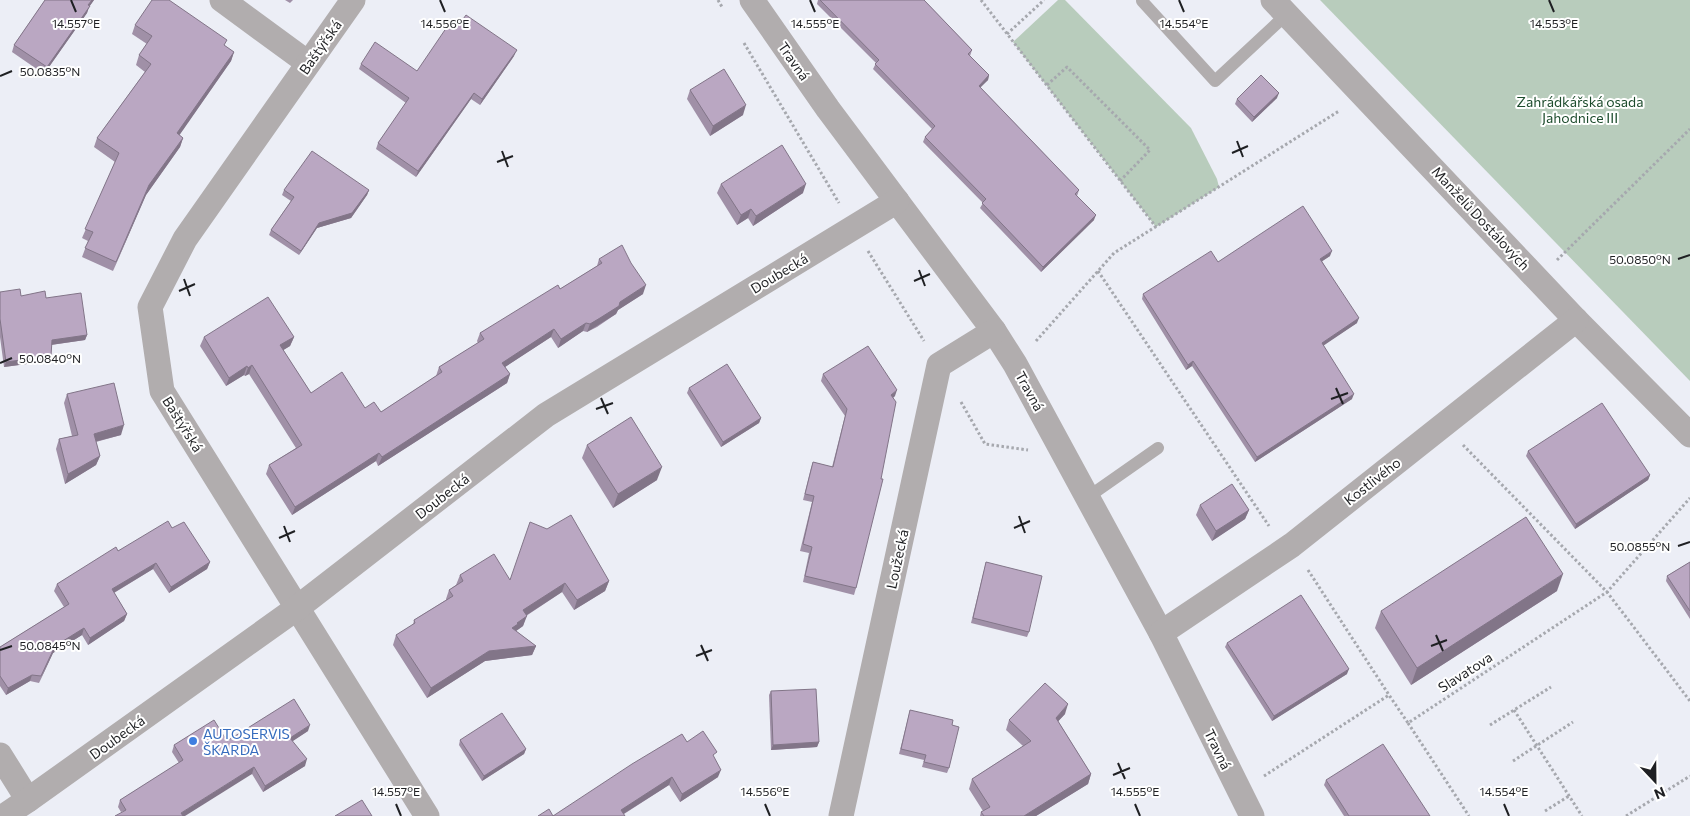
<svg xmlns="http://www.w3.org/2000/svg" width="1690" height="816" viewBox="0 0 1690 816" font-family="Commissioner,sans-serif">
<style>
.green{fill:#b8ccbc}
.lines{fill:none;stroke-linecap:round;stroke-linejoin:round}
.path{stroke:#a6a8ae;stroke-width:3;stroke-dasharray:2.5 2.5;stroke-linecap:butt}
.lane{stroke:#b1adae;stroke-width:12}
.street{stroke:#b1adae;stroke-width:25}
.wall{fill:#a090a7}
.shaded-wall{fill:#827588}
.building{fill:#baa7c2;stroke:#827588}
.ticks{fill:none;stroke:#1f2023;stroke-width:2}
.shop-dot{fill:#3f7fe0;stroke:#fff;stroke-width:2}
.labels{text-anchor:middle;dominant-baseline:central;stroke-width:4;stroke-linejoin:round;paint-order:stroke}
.street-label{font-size:14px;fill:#1f2023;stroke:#fff}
.park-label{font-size:14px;fill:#1d4c2d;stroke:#fff}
.shop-label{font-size:14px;fill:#366cbe;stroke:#fff;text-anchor:start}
.ticks-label{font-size:12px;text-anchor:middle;fill:#1f2023;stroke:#fff;stroke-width:4;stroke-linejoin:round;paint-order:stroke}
</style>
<rect width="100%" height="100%" fill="#eceef6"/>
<g class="green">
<polygon points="1058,0 1065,0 1191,128 1217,179 1219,187 1156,227 1013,42"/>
<polygon points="1320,0 1690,0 1690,381"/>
</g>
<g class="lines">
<g class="path">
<polyline points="718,0 722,7"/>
<polyline points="981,0 1156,227"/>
<polyline points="1007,34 1044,0"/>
<polyline points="744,43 839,203"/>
<polyline points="1047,85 1067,67 1150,150 1120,181"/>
<polyline points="868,251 924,341"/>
<polyline points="1557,260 1690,129"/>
<polyline points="1098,271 1269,526"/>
<polyline points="1036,341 1114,253 1339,111"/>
<polyline points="961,402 985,444 1028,450"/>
<polyline points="1463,445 1607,592 1690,701"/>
<polyline points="1308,570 1389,695"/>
<polyline points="1514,710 1582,816"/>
<polyline points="1408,723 1469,816"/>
<polyline points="1490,725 1551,687"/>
<polyline points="1513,761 1573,722"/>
<polyline points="1264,776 1389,695 1408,723 1607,592 1690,498"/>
<polyline points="1545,811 1569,796"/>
<polyline points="1626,816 1690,776"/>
</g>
<g class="lane">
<polyline points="1142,1 1215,81 1287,14"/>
<polyline points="1088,497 1158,448"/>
</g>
<g class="street">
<polyline points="222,0 308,63"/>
<polyline points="353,0 185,239 150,307 162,391 427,816"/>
<polyline points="752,0 828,109 994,331 1015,364 1161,633 1252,816"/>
<polyline points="1273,0 1576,320 1690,435"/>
<polyline points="1161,633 1292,545 1576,320"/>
<polyline points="0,755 28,800"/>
<polyline points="4,816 28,800 297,608 546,415 897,201"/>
<polyline points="841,816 939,365 994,331"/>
</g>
</g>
<g class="wall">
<polygon points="45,0 94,0 89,7 87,13 44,74 12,52 14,45"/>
<polygon points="285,0 293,0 290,3"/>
<polygon points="818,0 924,0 972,50 970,56 989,75 988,80 980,87 1079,190 1077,196 1094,220 1041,272 980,208 983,203 923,142 925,137 932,129 873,69 876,63 817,4"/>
<polygon points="135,25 225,46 234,52 231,61 179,135 183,138 180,147 146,195 113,271 82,257 88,241 82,238 115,162 94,147 97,138 145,72 136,65 139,55 147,44 132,34"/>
<polygon points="458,26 514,56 480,105 471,99 416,177 376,149 378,143 406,103 359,69 361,64 417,71"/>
<polygon points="690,90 743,115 710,136 687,99"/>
<polygon points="1277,98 1252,122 1235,104 1237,99"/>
<polygon points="721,184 803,193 753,226 748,218 737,225 717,193"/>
<polygon points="284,190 369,190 367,195 351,218 317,228 299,255 269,235 271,230 291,201 282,195"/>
<polygon points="1330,256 1322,261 1357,323 1323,345 1352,399 1255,462 1192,366 1186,370 1142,299 1143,294 1218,262"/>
<polygon points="599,259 643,294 618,310 616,314 597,327 587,332 583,331 558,348 551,337 505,367 510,374 507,383 378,466 376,461 292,515 266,474 269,465 296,448 249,374 245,376 244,375 226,386 200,346 204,337 294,337 290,346 283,350 311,393 365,408 381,412 436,376 439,367 478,343 477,341 480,333 560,289 597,266"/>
<polygon points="0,292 21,296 46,298 87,335 85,340 51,345 49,361 4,367 0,337"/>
<polygon points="823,374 895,396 893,398 856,588 854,595 803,582 809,553 800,551 812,502 803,500 811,468 813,462 832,467 845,416 821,381"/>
<polygon points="689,388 761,418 759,423 721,447 687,393"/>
<polygon points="67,394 121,435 96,442 100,456 96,465 65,484 56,449 59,439 72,436 64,403"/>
<polygon points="587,445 657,480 613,508 582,458"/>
<polygon points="1528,451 1650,475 1648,480 1575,529 1526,456"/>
<polygon points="1200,505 1249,510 1245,519 1212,541 1196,515"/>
<polygon points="172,528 210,562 207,569 169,593 153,569 114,593 127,614 124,621 88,645 82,635 53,653 39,683 30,681 6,695 0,686 0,647 64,607 54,591 57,584 118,551"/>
<polygon points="986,562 1029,632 1027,637 971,623"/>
<polygon points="1690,562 1690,619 1666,581 1667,576"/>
<polygon points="460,575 510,580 609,581 605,591 574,610 562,592 526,616 523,626 516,631 536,646 532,655 485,661 427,698 393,645 396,635 413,625 414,620 446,600 446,599 449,590 456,585"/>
<polygon points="1557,591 1411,685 1375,628 1381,611"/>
<polygon points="1227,643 1347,674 1272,721 1225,647"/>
<polygon points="771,691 819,742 817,747 771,750 769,695"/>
<polygon points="910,710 952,725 949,768 947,773 922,767 924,760 899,754"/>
<polygon points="1065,714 1058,721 1091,774 1088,784 1036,816 980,816 981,812 983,811 969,789 972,779 1023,746 1006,730 1009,720"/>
<polygon points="308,731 292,741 305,766 263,792 252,774 121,812 118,807 120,800 179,763 172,752 174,745 227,741"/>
<polygon points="460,740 526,749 524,754 482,781 459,745"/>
<polygon points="687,742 714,758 718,777 680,802 669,785 624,814 553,816"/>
<polygon points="1326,780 1430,816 1344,816 1324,785"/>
</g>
<g class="shaded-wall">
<polygon points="92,0 94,0 89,7 87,13 44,74 47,67"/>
<polygon points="517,50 514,56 480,105 482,99"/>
<polygon points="234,52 231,61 174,143 177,133"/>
<polygon points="989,75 988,80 977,91 979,86"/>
<polygon points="474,93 471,99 416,177 418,171"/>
<polygon points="1279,93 1277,98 1252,122 1254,117"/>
<polygon points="746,105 743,115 710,136 713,126"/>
<polygon points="183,138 180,147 146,195 113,271 149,185"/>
<polygon points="806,184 803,193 753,226 756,216"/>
<polygon points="369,190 367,195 351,218 317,228 299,255 301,251 319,223"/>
<polygon points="751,209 748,218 737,225 741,215"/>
<polygon points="1096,215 1094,220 1041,272 1043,267"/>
<polygon points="1332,251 1330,256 1318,264 1320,259"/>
<polygon points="646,285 643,294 618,310 616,314 587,332 590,324 620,302"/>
<polygon points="1359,318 1357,323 1320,348 1322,343"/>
<polygon points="586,323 583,331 558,348 561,339"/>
<polygon points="554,329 551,337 499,371 502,363"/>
<polygon points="87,335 85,340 50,345 52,340"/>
<polygon points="294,337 290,346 277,354 280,345"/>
<polygon points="51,356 49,361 4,367 6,362"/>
<polygon points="1193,361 1192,366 1186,370 1188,365"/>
<polygon points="252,365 249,374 245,376 248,368"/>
<polygon points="247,366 244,375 226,386 229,378"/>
<polygon points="510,374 507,383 378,466 382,457"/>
<polygon points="897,390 895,396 888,401 891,395"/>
<polygon points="1354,394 1352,399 1255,462 1257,457"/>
<polygon points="761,418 759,423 721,447 723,442"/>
<polygon points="124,425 121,435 90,443 94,434"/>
<polygon points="379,453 376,461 292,515 295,507"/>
<polygon points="100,456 96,465 65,484 68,474"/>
<polygon points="662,467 657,480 613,508 618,494"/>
<polygon points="1650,475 1648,480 1575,529 1576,524"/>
<polygon points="1249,510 1245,519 1212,541 1216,531"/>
<polygon points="210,562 207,569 169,593 171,587"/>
<polygon points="156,563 153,569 110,595 112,589"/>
<polygon points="1563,574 1557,591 1411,685 1417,668"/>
<polygon points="609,581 605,591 574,610 577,600"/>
<polygon points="565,583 562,592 519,620 523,610"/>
<polygon points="127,614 124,621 88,645 90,638"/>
<polygon points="527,616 523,626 516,631 512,628 517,623"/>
<polygon points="84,628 82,635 53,653 39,683 55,646"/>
<polygon points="536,646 532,655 485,661 427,698 431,688 489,651"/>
<polygon points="1349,669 1347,674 1272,721 1274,716"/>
<polygon points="32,675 30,681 6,695 8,688"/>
<polygon points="1068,704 1065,714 1053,727 1056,718"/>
<polygon points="310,725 308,731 287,745 290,738"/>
<polygon points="819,742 817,747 771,750 773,745"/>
<polygon points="526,749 524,754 482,781 484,776"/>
<polygon points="307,759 305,766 263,792 265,786"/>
<polygon points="254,767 252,774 185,816 180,816 181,813"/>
<polygon points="721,770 718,777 680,802 682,794"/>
<polygon points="1091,774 1088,784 1036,816 1024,816"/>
<polygon points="672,777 669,785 620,816 621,810"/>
</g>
<g class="building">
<polygon points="45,0 92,0 88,5 90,6 47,67 14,45"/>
<polygon points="152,0 169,0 227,40 224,45 234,52 177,133 183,138 149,185 116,262 85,248 93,232 85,229 119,153 97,138 151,64 139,55 152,36 135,25"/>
<polygon points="820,0 924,0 972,50 968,54 989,75 979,86 1079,190 1075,194 1096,215 1043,267 982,203 986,199 925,137 935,126 875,64 879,60"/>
<polygon points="466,15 517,50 482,99 474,93 418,171 378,143 409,98 361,64 375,42 417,71 451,21 458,26"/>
<polygon points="724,69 746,105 713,126 690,90"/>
<polygon points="1261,75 1279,93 1254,117 1237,99"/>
<polygon points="782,145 806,184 756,216 751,209 741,215 721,184"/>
<polygon points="312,151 369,190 352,213 319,223 301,251 271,230 294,197 284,190"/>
<polygon points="1303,206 1332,251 1320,259 1359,318 1322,343 1354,394 1257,457 1193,361 1188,365 1143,294 1211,251 1218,262"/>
<polygon points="622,245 631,263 646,285 620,302 619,306 600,318 590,324 586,323 561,339 554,329 502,363 510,374 382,457 379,453 295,507 269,465 302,445 252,365 248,368 247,366 229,378 204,337 268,297 294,337 280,345 311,393 342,372 365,408 374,402 381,412 442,372 439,367 484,339 480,333 558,285 560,289 602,263 599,259"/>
<polygon points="20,289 21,296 45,291 46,298 81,293 87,335 52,340 51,356 6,362 0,319 0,292"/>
<polygon points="868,346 897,390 891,395 896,402 881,479 883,479 856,588 805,576 812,547 803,544 814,496 805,494 813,462 833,467 847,409 823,374"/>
<polygon points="727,364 761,418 723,442 689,388"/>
<polygon points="114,383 124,425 94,434 100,456 68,474 59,439 78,435 67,394"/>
<polygon points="1602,403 1650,475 1576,524 1528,451"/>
<polygon points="631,417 662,467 618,494 587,445"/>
<polygon points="1232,484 1249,510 1216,531 1200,505"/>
<polygon points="571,515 609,581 577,600 565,583 523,610 527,616 517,623 518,624 512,628 536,646 489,651 431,688 396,635 415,623 414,620 453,596 449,590 463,581 460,575 494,554 510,580 530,522 547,529"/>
<polygon points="1526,517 1563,574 1417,668 1381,611"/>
<polygon points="168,521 172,528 184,522 210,562 171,587 156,563 112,589 127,614 90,638 84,628 55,646 41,676 32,675 8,688 0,676 0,647 69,604 57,584 116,547 118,551"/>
<polygon points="986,562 1042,576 1029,632 973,618"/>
<polygon points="1690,562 1690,611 1667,576"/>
<polygon points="1301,595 1349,669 1274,716 1227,643"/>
<polygon points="1045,683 1068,704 1056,718 1091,774 1024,816 984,816 981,812 990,807 972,779 1031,741 1009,720"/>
<polygon points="816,689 819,742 773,745 771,691"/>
<polygon points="294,699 310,725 290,738 307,759 265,786 254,767 181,813 183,816 115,816 126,810 120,800 183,760 174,745 214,720 227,741"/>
<polygon points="910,710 953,720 952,725 959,727 949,768 924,762 926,755 901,749"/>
<polygon points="502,713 526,749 484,776 460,740"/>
<polygon points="703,731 717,752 713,755 721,770 682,794 672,777 621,810 625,816 553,816 632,764 682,734 687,742"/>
<polygon points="1383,744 1430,816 1349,816 1326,780"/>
<polygon points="362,800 372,816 335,816"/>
<polygon points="549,809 553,816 538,816"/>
</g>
<path class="ticks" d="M71,0L76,12M440,0L445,12M810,0L815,12M1179,0L1184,12M1549,0L1554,12M0,76L12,71M1237,141L1243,157M502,151L508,167M1232,153L1248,146M497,162L513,156M1678,259L1690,255M919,270L925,286M184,279L190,296M914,281L930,274M179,291L195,284M0,363L12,358M1336,388L1343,404M601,398L608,414M1331,399L1348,393M596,409L613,403M1019,516L1025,533M284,526L290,542M1014,528L1030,521M279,538L295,531M1678,546L1690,542M1436,635L1443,651M701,645L708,661M1431,646L1447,640M0,650L12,646M696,656L712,650M1118,763L1125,779M1113,775L1130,768M396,804L401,816M765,804L770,816M1135,804L1140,816M1504,804L1509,816"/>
<circle class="shop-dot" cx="193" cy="741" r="5"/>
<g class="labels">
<g class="street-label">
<text transform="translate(320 47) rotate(-55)">Baštýřská</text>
<text transform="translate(794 61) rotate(55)">Travná</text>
<text transform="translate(1481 218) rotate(47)">Manželů Dostálových</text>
<text transform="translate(779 273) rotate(-31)">Doubecká</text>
<text transform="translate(1030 391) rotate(61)">Travná</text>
<text transform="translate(183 424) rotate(58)">Baštýřská</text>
<text transform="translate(1372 481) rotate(-38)">Kostlivého</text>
<text transform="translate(442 496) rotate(-38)">Doubecká</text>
<text transform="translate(897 559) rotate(-78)">Loužecká</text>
<text transform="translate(1465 672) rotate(-33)">Slavatova</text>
<text transform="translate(117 737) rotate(-36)">Doubecká</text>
<text transform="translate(1218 749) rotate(64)">Travná</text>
</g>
<g class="park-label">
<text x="1580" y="101">Zahrádkářská osada<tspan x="1580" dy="16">Jahodnice III</tspan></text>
</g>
<g class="shop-label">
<text x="203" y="733">AUTOSERVIS<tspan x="203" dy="16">ŠKARDA</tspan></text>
</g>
</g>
<g class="ticks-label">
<text x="76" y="28">14.557°E</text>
<text x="445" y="28">14.556°E</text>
<text x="815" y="28">14.555°E</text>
<text x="1184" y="28">14.554°E</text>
<text x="1554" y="28">14.553°E</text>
<text x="50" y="76">50.0835°N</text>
<text x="1640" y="264">50.0850°N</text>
<text x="50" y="363">50.0840°N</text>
<text x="1640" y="551">50.0855°N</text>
<text x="50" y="650">50.0845°N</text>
<text x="396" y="796">14.557°E</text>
<text x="765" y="796">14.556°E</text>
<text x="1135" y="796">14.555°E</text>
<text x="1504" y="796">14.554°E</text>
</g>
<g transform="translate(1655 781) rotate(158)" stroke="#ffffff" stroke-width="4" paint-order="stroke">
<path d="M0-4L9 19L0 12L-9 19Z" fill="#1f2023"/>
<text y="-8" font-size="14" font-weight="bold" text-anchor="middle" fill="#1f2023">N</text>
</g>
</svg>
